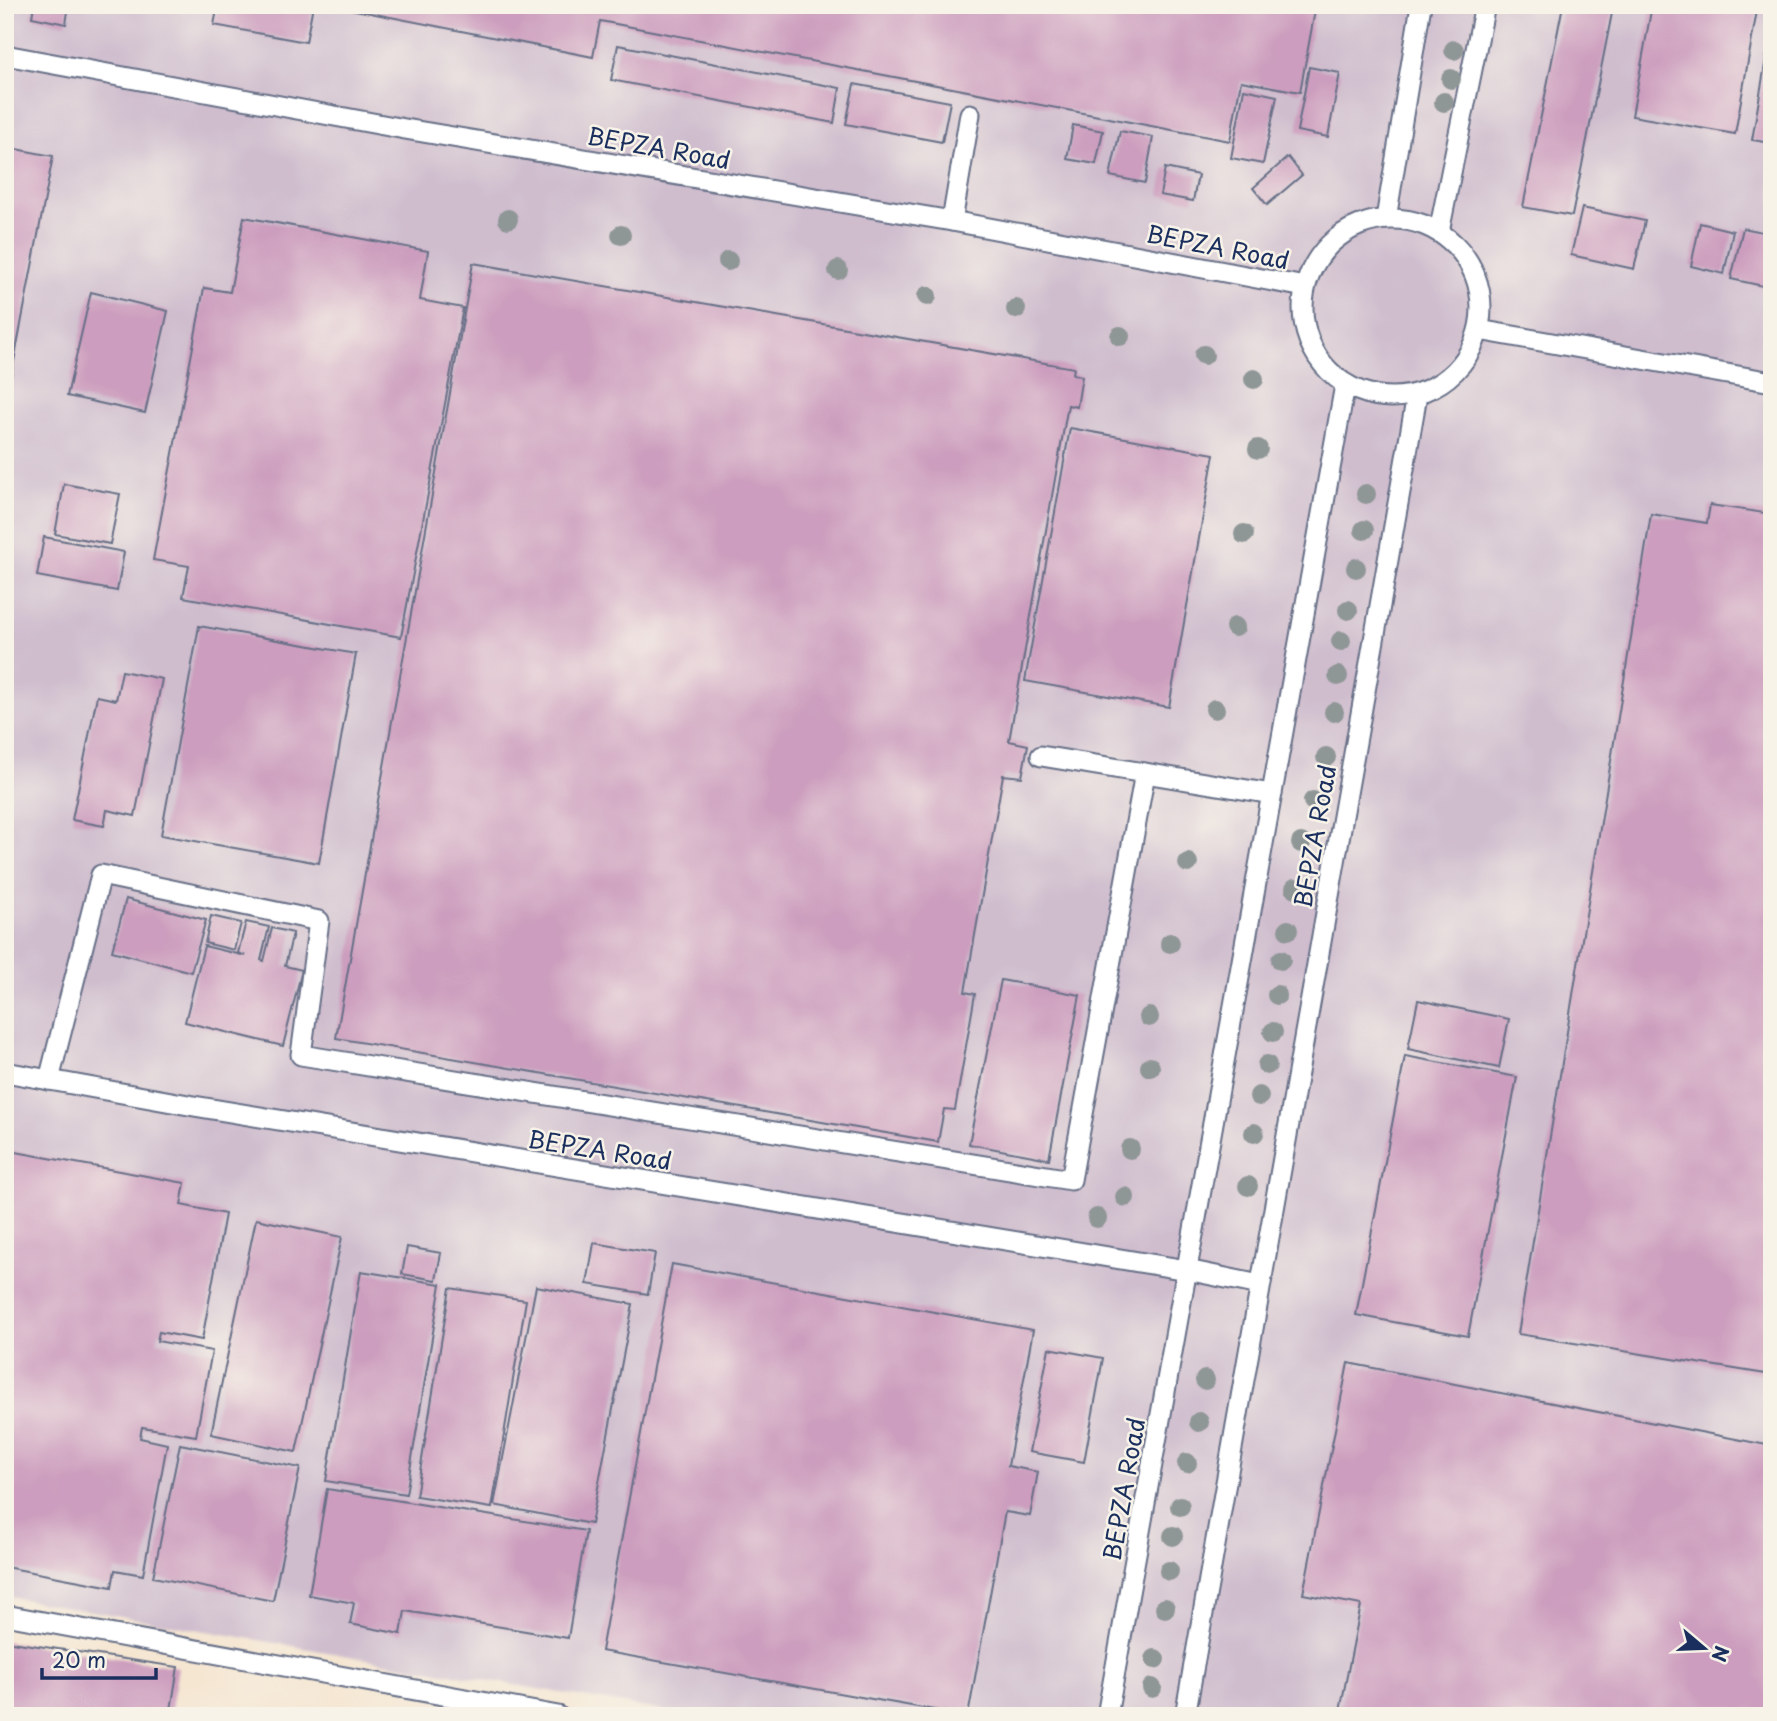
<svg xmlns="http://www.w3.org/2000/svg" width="1777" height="1721" viewBox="0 0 1777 1721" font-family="'Playpen Sans',sans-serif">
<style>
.industrial{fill:#cfbdce}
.building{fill:#cc9dbe}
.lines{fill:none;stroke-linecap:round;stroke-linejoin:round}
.lane-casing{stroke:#676f87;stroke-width:23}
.lane{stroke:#fff;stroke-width:19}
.tree{fill:#8f9696}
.labels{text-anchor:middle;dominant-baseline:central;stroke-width:5;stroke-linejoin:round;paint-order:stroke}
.street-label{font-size:24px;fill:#1b2f5e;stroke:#f7f3e8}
</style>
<rect width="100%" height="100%" fill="#f7f3e8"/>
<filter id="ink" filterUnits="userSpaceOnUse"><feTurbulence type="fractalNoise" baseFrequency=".0143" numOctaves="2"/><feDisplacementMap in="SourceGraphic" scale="14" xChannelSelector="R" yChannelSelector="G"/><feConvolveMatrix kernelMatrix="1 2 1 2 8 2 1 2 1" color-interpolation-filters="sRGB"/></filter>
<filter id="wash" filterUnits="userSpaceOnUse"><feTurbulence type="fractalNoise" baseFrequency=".00686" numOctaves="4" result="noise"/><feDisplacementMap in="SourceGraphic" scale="28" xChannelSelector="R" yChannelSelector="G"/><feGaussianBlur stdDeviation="1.57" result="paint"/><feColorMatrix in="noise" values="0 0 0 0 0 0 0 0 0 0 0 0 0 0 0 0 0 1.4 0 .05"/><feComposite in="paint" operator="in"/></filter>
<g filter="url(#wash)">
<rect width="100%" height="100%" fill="#f5e6d2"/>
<polygon class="industrial" points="5,5 1772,5 1772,1716 693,1716 5,1596"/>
<g id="blocks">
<g class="building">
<polygon points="34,5 69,5 66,24 32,17"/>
<polygon points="218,5 313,5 306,42 214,25"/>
<polygon points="330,5 1316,5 1300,92 1241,81 1230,141 600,21 593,57"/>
<polygon points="1563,5 1612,13 1572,216 1523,207"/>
<polygon points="1652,5 1758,5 1735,134 1632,116"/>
<polygon points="1770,36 1772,37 1772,143 1752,140"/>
<polygon points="618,45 840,88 834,123 611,80"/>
<polygon points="1309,67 1340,73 1328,137 1297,131"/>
<polygon points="854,84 950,102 942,142 846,124"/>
<polygon points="1244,89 1277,96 1263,164 1231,158"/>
<polygon points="1073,125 1103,131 1096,164 1067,159"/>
<polygon points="1120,131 1153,137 1145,183 1110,176"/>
<polygon points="5,147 53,156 7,398 5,398"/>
<polygon points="1288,157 1302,175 1267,205 1253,188"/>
<polygon points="1165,168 1198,175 1193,201 1160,195"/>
<polygon points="1582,208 1645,221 1634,269 1571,255"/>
<polygon points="244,217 428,251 420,300 463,308 401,637 183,597 189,566 153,560 204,288 230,292"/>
<polygon points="1700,223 1733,231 1724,274 1691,266"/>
<polygon points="1743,228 1772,234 1772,288 1731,279"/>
<polygon points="473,263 1074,368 1073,374 1082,376 1077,407 1068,405 1009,741 1028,745 1022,777 1003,775 965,992 975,994 955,1110 944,1109 938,1142 336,1038"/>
<polygon points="91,292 168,311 145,413 67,396"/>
<polygon points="1070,428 1214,454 1169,707 1025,681"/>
<polygon points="64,484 120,494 110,544 55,534"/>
<polygon points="1710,505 1772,514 1772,1375 1518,1334 1651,514 1707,523"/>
<polygon points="44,537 124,552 117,591 37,576"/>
<polygon points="199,626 356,654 319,863 161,835"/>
<polygon points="122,671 162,679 135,816 107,810 104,826 72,820 97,696 116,700"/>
<polygon points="126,899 206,920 191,972 112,951"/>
<polygon points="211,916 241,923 234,950 205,943"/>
<polygon points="246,922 269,927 261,960 264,961 272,928 293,933 285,966 302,970 283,1046 185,1022 204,946 246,956 238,953"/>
<polygon points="1001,980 1080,995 1049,1159 969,1144"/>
<polygon points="1418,1000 1509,1019 1499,1068 1408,1049"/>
<polygon points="1405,1056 1517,1077 1468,1336 1356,1315"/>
<polygon points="5,1150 185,1183 181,1205 225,1214 202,1340 159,1332 157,1341 212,1351 196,1436 142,1427 140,1438 167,1444 143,1575 115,1570 112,1587 5,1567"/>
<polygon points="256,1219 342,1237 296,1452 211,1434"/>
<polygon points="594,1243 655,1253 648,1294 587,1284"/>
<polygon points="407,1247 441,1253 436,1280 402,1274"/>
<polygon points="672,1264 1033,1330 1008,1466 1038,1472 1030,1516 1005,1512 968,1716 601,1651"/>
<polygon points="361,1271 441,1284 406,1494 326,1481"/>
<polygon points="536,1286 633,1304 591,1524 494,1505"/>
<polygon points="450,1288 526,1300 492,1508 416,1496"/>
<polygon points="1049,1348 1103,1358 1084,1462 1029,1452"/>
<polygon points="1348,1363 1772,1446 1772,1716 1339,1716 1361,1605 1303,1594"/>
<polygon points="180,1444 300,1468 273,1601 153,1577"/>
<polygon points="327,1489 586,1531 568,1638 405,1611 401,1634 350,1624 354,1603 309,1595"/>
<polygon points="5,1641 178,1667 170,1716 5,1716"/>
</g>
</g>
</g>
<g filter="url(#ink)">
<use href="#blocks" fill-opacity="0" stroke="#676f87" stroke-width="2"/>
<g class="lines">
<defs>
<g id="lane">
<polyline points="5,55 405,129 952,221 1305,287"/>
<circle cx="1392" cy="308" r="89"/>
<polyline points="1386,219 1421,5"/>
<polyline points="952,221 970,114"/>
<polyline points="1439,232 1485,5"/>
<polyline points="1479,330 1772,382"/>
<polyline points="1041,756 1272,794"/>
<polyline points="5,1072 194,1106 1187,1270 1260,1285"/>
<polyline points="49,1080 101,875 319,921 301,1055 1071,1180 1145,773"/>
<polyline points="5,1615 558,1716"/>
<polyline points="1107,1716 1345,385"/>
<polyline points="1185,1716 1417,395"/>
</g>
</defs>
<use href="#lane" class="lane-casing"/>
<use href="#lane" class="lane"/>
</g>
<g class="tree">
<circle cx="1454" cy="50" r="10"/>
<circle cx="1451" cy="79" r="10"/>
<circle cx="1444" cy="102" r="10"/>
<circle cx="508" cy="219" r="10"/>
<circle cx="621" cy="235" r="10"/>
<circle cx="728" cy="261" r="10"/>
<circle cx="838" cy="270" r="10"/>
<circle cx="927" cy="296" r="10"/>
<circle cx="1016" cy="309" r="10"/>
<circle cx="1120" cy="336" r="10"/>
<circle cx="1204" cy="355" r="10"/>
<circle cx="1254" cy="379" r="10"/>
<circle cx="1258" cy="449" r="10"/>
<circle cx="1366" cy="494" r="10"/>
<circle cx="1364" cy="530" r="10"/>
<circle cx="1244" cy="534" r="10"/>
<circle cx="1356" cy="568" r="10"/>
<circle cx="1348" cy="610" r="10"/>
<circle cx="1235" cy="627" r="10"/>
<circle cx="1341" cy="641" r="10"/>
<circle cx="1338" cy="676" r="10"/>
<circle cx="1215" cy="709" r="10"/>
<circle cx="1334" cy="712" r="10"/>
<circle cx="1326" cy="757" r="10"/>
<circle cx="1313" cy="801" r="10"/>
<circle cx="1301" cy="843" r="10"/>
<circle cx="1188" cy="863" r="10"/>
<circle cx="1295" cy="888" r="10"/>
<circle cx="1288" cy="930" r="10"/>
<circle cx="1170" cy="943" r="10"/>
<circle cx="1281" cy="960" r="10"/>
<circle cx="1277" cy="995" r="10"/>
<circle cx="1149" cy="1017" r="10"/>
<circle cx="1273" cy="1032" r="10"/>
<circle cx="1267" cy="1065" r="10"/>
<circle cx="1150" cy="1067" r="10"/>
<circle cx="1259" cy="1096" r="10"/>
<circle cx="1254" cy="1133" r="10"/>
<circle cx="1130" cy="1149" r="10"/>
<circle cx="1248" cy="1186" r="10"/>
<circle cx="1125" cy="1197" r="10"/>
<circle cx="1097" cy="1218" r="10"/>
<circle cx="1205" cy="1380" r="10"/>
<circle cx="1199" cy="1422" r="10"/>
<circle cx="1187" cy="1463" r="10"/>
<circle cx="1180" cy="1506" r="10"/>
<circle cx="1173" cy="1536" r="10"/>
<circle cx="1169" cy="1571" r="10"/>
<circle cx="1165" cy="1608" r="10"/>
<circle cx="1155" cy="1659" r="10"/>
<circle cx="1152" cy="1688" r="10"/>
</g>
</g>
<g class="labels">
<g class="street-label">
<text transform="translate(659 147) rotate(10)">BEPZA Road</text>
<text transform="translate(1218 246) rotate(11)">BEPZA Road</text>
<text transform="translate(1314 836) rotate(-80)">BEPZA Road</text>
<text transform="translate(600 1149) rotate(9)">BEPZA Road</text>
<text transform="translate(1123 1489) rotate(-80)">BEPZA Road</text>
</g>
</g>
<rect width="1777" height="1721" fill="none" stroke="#f7f3e8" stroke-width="28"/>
<g transform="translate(1704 1648) rotate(109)" stroke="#f7f3e8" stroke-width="5" paint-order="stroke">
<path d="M0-5L12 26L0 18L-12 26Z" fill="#1b2f5e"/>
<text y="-10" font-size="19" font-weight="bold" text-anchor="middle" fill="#1b2f5e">N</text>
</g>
<path d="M42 1668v10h114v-10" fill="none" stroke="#1b2f5e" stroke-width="3.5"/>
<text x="52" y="1668" font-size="21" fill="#1b2f5e" stroke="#f7f3e8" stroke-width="5" paint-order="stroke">20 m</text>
</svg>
